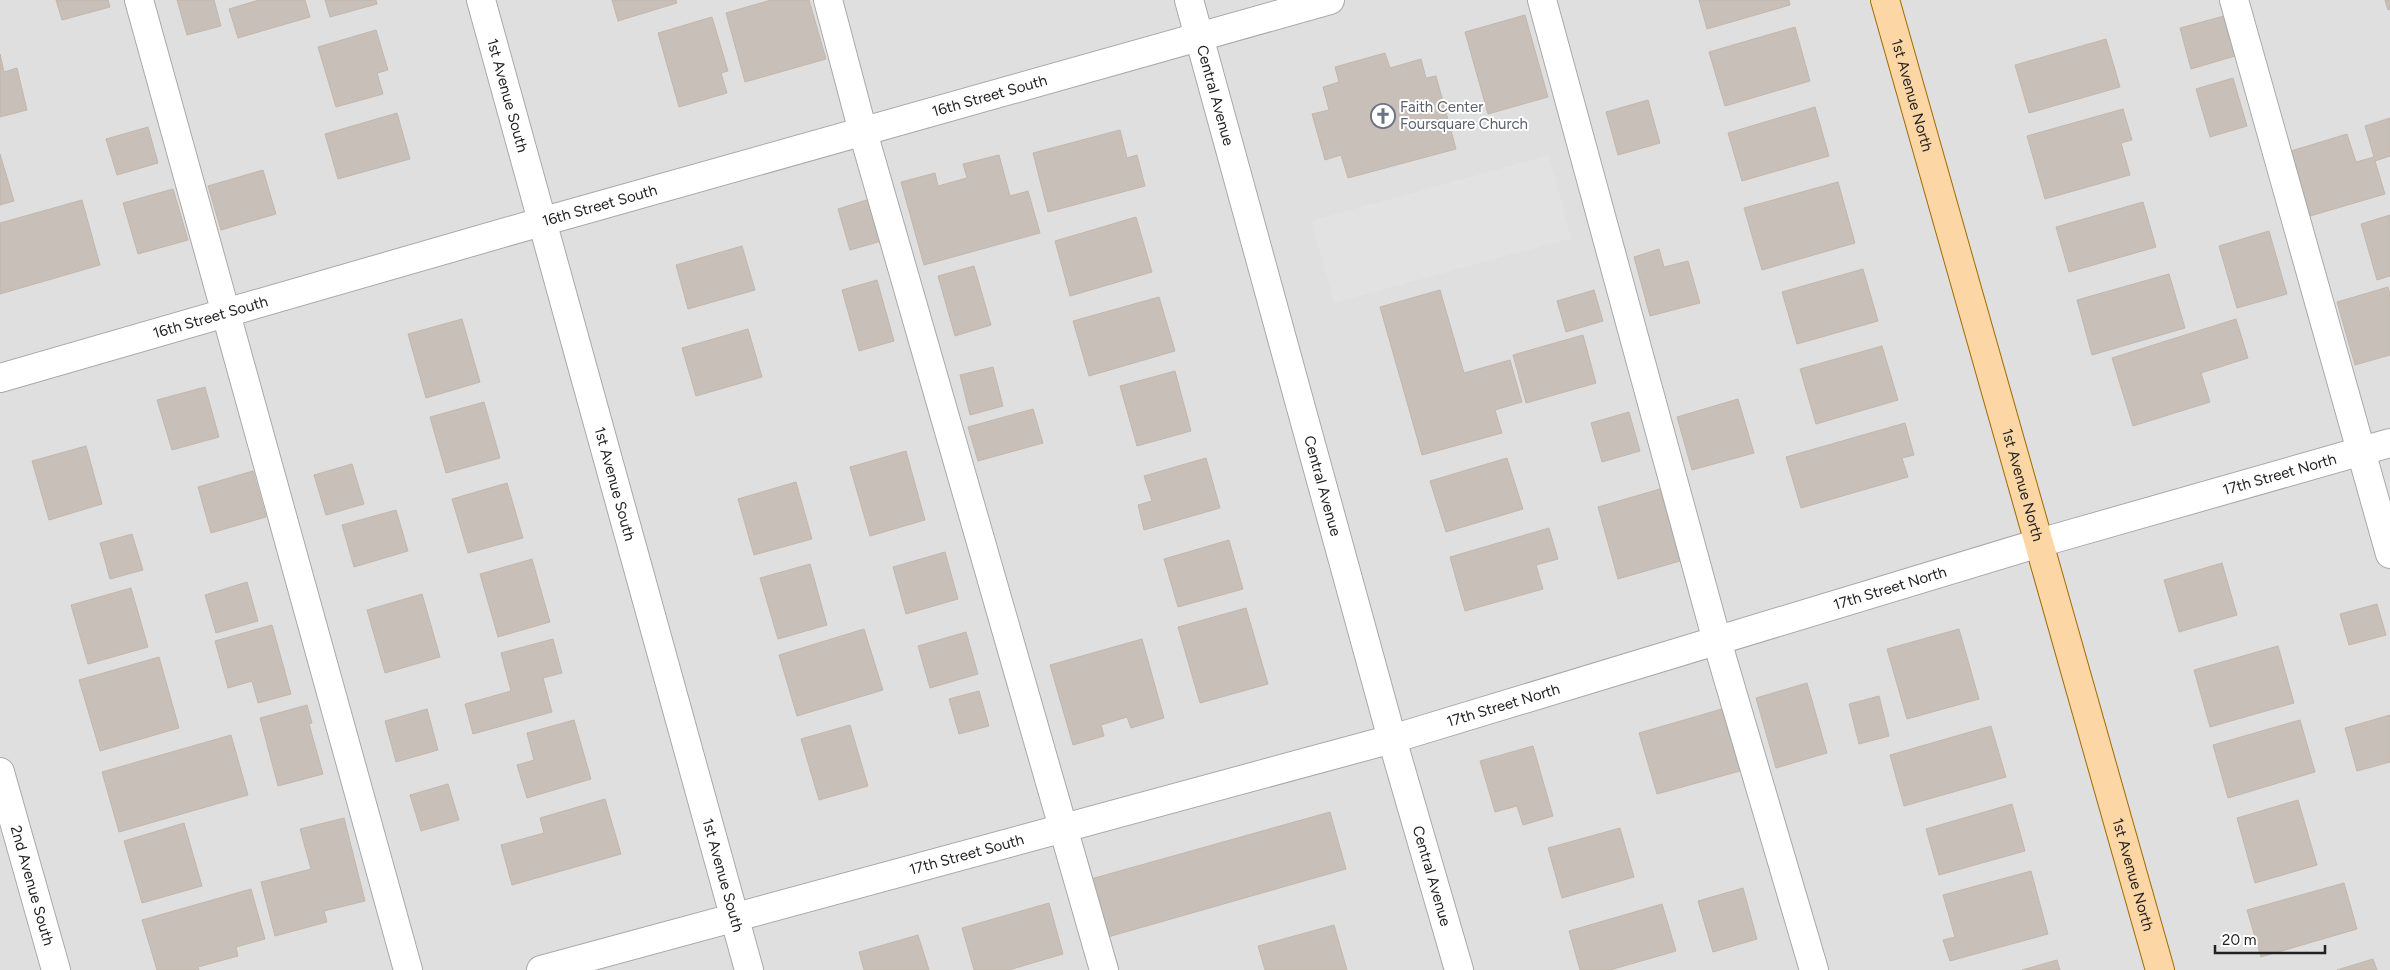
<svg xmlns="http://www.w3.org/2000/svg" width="2390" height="970" viewBox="0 0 2390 970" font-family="Figtree,sans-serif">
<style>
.residential{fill:#e0dfdf}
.parking{fill:#e2e2e2}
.building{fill:#c7bfb8;stroke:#c4b6ab}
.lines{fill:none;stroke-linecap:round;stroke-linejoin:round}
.minor-casing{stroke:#a9a9a9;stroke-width:30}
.major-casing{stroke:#a06b00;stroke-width:30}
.minor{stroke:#fff;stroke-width:28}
.major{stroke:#fcd6a4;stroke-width:28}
.labels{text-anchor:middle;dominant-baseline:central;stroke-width:4;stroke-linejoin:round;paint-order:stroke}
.street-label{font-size:15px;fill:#222;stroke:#fff}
.worship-label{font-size:15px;fill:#5b616d;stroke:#fff;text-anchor:start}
</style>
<rect width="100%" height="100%" fill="#f2efe9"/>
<rect class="residential" x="0" y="0" width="2390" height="970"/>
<polygon class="parking" points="1549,155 1571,238 1334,303 1311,221"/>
<g class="building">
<polygon points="56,0 108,0 110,7 62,20"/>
<polygon points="177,0 214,0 221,26 187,35"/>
<polygon points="259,0 305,0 310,17 238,38 229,9"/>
<polygon points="325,0 376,0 377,4 330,17"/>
<polygon points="612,0 676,0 677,3 618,21"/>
<polygon points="771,0 809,0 826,59 745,82 726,13"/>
<polygon points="1699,0 1789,0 1790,5 1707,29"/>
<polygon points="2385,0 2390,0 2390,9 2388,10"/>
<polygon points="1525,15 1548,97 1488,114 1465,32"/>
<polygon points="2224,16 2235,56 2191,69 2180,28"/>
<polygon points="712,17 728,71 721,73 727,93 679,107 658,33"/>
<polygon points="1795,27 1810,81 1725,106 1709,52"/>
<polygon points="376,30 388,70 377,73 383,94 336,107 318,47"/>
<polygon points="2106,39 2120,87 2029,113 2015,65"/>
<polygon points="1385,53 1390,68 1421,59 1426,78 1436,76 1456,149 1348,178 1341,155 1325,160 1312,114 1329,110 1323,87 1339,82 1335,67"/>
<polygon points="0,54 4,72 17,68 27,110 0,117"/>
<polygon points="2233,78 2247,126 2210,137 2196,89"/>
<polygon points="1648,100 1660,143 1618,155 1606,112"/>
<polygon points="1815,107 1829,156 1742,181 1728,133"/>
<polygon points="2123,109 2132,140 2121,143 2130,175 2045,199 2027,136"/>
<polygon points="397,113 410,159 338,179 325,134"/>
<polygon points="2390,118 2390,156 2375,161 2385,194 2310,216 2291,151 2347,134 2356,162 2374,157 2365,126"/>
<polygon points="148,127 158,163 117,175 106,139"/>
<polygon points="1120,130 1127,158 1137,155 1145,186 1048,212 1033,153"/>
<polygon points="0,154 14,201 0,205"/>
<polygon points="999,155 1010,196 1028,191 1040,233 924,265 901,182 935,173 938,186 967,178 963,164"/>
<polygon points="263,170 276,214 221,230 208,186"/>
<polygon points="1838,182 1855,243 1762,270 1744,208"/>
<polygon points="173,189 188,240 138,254 123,203"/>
<polygon points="873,198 885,240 850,250 838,209"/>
<polygon points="82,200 100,265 0,294 0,223"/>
<polygon points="2143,202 2156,247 2069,272 2056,227"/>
<polygon points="2390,215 2390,276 2377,280 2361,224"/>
<polygon points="1136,217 1152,272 1070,296 1055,241"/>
<polygon points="2269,231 2287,294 2237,308 2219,246"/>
<polygon points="742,246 755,290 688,309 676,265"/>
<polygon points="1659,249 1664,267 1688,261 1700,303 1650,316 1634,257"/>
<polygon points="974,266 991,325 955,336 938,276"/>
<polygon points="1863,269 1878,321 1797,344 1782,292"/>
<polygon points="2169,274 2185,328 2092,355 2077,300"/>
<polygon points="877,280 894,341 859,351 842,290"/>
<polygon points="2388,287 2390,294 2390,355 2355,365 2337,302"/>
<polygon points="1440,290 1464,373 1510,360 1522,402 1495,410 1502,433 1422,455 1380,307"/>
<polygon points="1594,290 1603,321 1566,332 1557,301"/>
<polygon points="1159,297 1175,351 1089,376 1073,321"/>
<polygon points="462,319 480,382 426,398 408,334"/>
<polygon points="2236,319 2248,358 2201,373 2210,402 2133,426 2112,358"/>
<polygon points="748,329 762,377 696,396 682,348"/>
<polygon points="1583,335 1596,383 1526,403 1513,355"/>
<polygon points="1882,346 1898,400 1816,424 1800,369"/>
<polygon points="993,367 1003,406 970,415 960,375"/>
<polygon points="1175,371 1191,431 1137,446 1120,386"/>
<polygon points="205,387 219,437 172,450 157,400"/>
<polygon points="1738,399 1754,453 1692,470 1677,417"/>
<polygon points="484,402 500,458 446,473 430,417"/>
<polygon points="1033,409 1043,443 978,461 968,427"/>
<polygon points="1629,412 1640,451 1602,462 1591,423"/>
<polygon points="1905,423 1914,455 1902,458 1908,477 1801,508 1786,457"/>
<polygon points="86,446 102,504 49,520 32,461"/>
<polygon points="906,451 925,520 870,536 850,467"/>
<polygon points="1206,458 1220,508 1144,530 1138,505 1152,501 1144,476"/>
<polygon points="1507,458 1523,509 1446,532 1430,481"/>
<polygon points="352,464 364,504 326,515 314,475"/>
<polygon points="253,471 266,517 211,533 198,487"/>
<polygon points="796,482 812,539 754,555 738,499"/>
<polygon points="507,483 523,538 468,553 452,499"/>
<polygon points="1660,489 1680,561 1618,579 1598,507"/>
<polygon points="396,510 408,551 354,567 342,525"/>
<polygon points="1549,528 1558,559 1536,565 1543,589 1465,611 1450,557"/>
<polygon points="132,534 143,570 110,579 100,543"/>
<polygon points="1229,540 1243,589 1178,607 1164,559"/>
<polygon points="945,552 958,599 906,614 893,567"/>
<polygon points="532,559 550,622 498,637 480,574"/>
<polygon points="2222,563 2237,615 2179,632 2164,580"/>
<polygon points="810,564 827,625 778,639 760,578"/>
<polygon points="247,582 258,621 216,633 205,595"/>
<polygon points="131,588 148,647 88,664 71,605"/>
<polygon points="422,594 440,657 385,673 367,610"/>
<polygon points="2377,604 2386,635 2349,645 2340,614"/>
<polygon points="1246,608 1268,684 1200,703 1178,627"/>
<polygon points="272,625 291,694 258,703 252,681 228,688 215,641"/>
<polygon points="864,629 883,690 797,716 779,655"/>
<polygon points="1959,629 1979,699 1907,719 1887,649"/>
<polygon points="966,632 978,674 930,688 918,646"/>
<polygon points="553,639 562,673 543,678 552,712 473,734 465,704 511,691 501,653"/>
<polygon points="1142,639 1164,718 1131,728 1127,717 1101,725 1104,736 1073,745 1050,665"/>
<polygon points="2278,646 2294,703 2210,727 2194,670"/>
<polygon points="159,657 179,728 100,751 79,680"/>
<polygon points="1807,683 1827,753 1776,768 1756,698"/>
<polygon points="979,691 989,726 959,734 949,699"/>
<polygon points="1879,696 1889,736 1859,744 1849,704"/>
<polygon points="307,705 312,723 309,724 323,774 278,786 260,718"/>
<polygon points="427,709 438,750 396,762 385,721"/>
<polygon points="1722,709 1740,771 1657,794 1639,733"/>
<polygon points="2390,715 2390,762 2357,771 2345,728"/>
<polygon points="574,720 591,779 527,798 517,765 534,760 527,733"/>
<polygon points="2300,720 2315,772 2228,798 2213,745"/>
<polygon points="850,725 868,786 819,800 801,739"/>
<polygon points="1991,726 2006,777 1904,806 1890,755"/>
<polygon points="231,735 248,795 119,832 102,772"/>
<polygon points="1533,746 1553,816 1523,825 1517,806 1495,812 1480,761"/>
<polygon points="448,784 459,820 421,831 410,795"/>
<polygon points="605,799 621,854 512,885 501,845 544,833 540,818"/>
<polygon points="2298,800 2317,865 2255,883 2237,818"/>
<polygon points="2012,804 2025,851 1939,875 1926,829"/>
<polygon points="1330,812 1346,869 1108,937 1091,879"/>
<polygon points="344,818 365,901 324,911 327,922 275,936 261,882 311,869 300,829"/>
<polygon points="184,823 202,886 142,903 124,841"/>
<polygon points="1620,828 1634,877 1562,898 1548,848"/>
<polygon points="2031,871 2048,934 1950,961 1943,940 1955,937 1943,895"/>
<polygon points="2344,883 2357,929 2261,957 2247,910"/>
<polygon points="1743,888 1757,939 1713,952 1698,901"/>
<polygon points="251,889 265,939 236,947 238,956 198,967 199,970 157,970 142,920"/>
<polygon points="1049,903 1063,954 1009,970 974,970 962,928"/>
<polygon points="1662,904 1676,951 1610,970 1580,970 1569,931"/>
<polygon points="1334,925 1347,970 1265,970 1258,946"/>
<polygon points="918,935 929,970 864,970 859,952"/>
<polygon points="2373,959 2377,970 2337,970"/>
<polygon points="2057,960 2060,970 2022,970"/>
</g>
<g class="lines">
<defs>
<g id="minor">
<polyline points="139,0 408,970"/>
<path id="s1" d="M481,0L749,970"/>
<polyline points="828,0 863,132 1104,970"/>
<path id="s2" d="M1189,0L1392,739L1459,970"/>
<polyline points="1542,0 1717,641 1814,970"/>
<polyline points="2234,0 2390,554"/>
<path id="s3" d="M0,378L541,222L1330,0"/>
<path id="s4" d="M0,772L56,970"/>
<path id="s5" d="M541,970L1392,739L2039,543L2390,443"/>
</g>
<g id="major">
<path id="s6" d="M1885,0L2160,970"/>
</g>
</defs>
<use href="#minor" class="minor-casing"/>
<use href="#major" class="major-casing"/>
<use href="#minor" class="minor"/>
<use href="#major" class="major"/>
</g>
<defs>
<symbol id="church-ring" viewBox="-11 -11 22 22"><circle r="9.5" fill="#fff" stroke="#6b7280" stroke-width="1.5"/><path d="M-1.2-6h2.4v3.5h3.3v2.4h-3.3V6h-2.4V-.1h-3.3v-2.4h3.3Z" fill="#6b7280"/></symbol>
</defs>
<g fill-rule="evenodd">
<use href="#church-ring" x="1369" y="102" width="28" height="28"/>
</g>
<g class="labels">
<g class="street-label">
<text stroke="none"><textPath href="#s1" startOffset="99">1st Avenue South</textPath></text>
<text stroke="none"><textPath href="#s2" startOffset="99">Central Avenue</textPath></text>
<text stroke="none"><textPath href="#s6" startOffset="99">1st Avenue North</textPath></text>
<text stroke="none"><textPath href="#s3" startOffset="1029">16th Street South</textPath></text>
<text stroke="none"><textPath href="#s3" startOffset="624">16th Street South</textPath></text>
<text stroke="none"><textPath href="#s3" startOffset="219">16th Street South</textPath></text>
<text stroke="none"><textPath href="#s5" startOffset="1808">17th Street North</textPath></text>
<text stroke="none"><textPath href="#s1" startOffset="502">1st Avenue South</textPath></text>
<text stroke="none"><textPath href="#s6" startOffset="504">1st Avenue North</textPath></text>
<text stroke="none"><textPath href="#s2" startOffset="504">Central Avenue</textPath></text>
<text stroke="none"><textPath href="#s5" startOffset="1402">17th Street North</textPath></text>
<text stroke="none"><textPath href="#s5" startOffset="998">17th Street North</textPath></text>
<text stroke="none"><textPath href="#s5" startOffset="441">17th Street South</textPath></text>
<text stroke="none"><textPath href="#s2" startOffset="909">Central Avenue</textPath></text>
<text stroke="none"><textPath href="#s6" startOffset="909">1st Avenue North</textPath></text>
<text stroke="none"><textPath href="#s1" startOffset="908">1st Avenue South</textPath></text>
<text stroke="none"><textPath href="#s4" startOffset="118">2nd Avenue South</textPath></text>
</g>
<g class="worship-label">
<text x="1400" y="107">Faith Center<tspan x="1400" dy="17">Foursquare Church</tspan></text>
</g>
</g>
<path d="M2215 945v8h110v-8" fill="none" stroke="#222222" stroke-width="2.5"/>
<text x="2222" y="945" font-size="15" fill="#222222" stroke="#ffffff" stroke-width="4" paint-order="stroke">20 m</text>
</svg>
